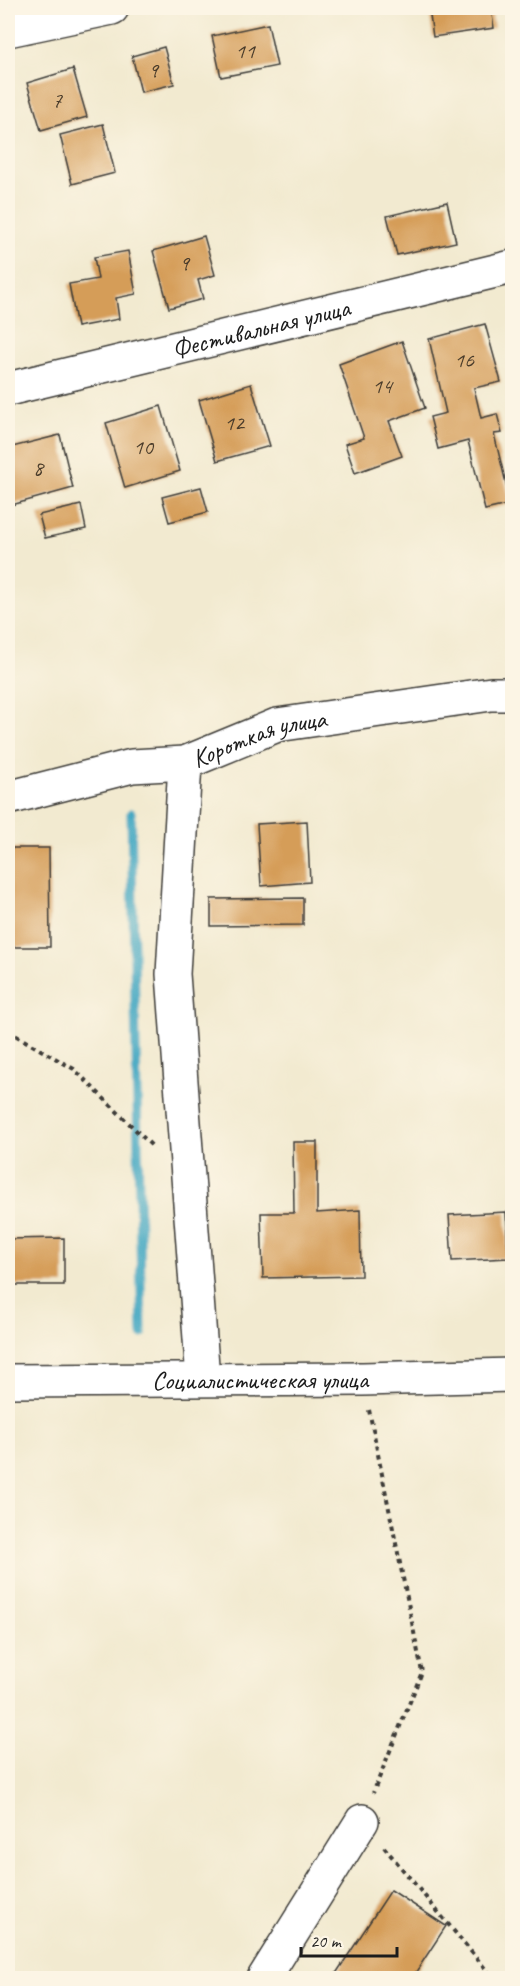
<svg xmlns="http://www.w3.org/2000/svg" width="520" height="1986" viewBox="0 0 520 1986" font-family="Caveat,sans-serif">
<style>
.lines{fill:none;stroke-linecap:round;stroke-linejoin:round}
.stream{stroke:#42a7c2;stroke-width:9}
.building{fill:#d59d59}
.minor-casing{stroke:#3c3b37;stroke-width:36}
.path{stroke:#3c3b37;stroke-width:4;stroke-dasharray:4.5 4.5;stroke-linecap:butt}
.minor{stroke:#fff;stroke-width:33}
.labels{text-anchor:middle;dominant-baseline:central;stroke-width:5;stroke-linejoin:round;paint-order:stroke}
.number-label{font-size:22px;fill:#4a3c2b}
.street-label{font-size:26px;fill:#1c1c1c;stroke:#fcf5e5}
</style>
<rect width="100%" height="100%" fill="#fcf5e5"/>
<filter id="ink" filterUnits="userSpaceOnUse"><feTurbulence type="fractalNoise" baseFrequency=".0167" numOctaves="2"/><feDisplacementMap in="SourceGraphic" scale="12" xChannelSelector="R" yChannelSelector="G"/><feConvolveMatrix kernelMatrix="1 2 1 2 8 2 1 2 1" color-interpolation-filters="sRGB"/></filter>
<filter id="wash" filterUnits="userSpaceOnUse"><feTurbulence type="fractalNoise" baseFrequency=".008" numOctaves="4" result="noise"/><feDisplacementMap in="SourceGraphic" scale="24" xChannelSelector="R" yChannelSelector="G"/><feGaussianBlur stdDeviation="1.35" result="paint"/><feColorMatrix in="noise" values="0 0 0 0 0 0 0 0 0 0 0 0 0 0 0 0 0 1.4 0 .05"/><feComposite in="paint" operator="in"/></filter>
<g filter="url(#wash)">
<rect width="100%" height="100%" fill="#f2ead0"/>
<g class="lines">
<polyline class="stream" points="131,813 142,1334"/>
</g>
<g id="blocks">
<g class="building">
<polygon points="429,8 491,8 494,28 433,37"/>
<polygon points="268,24 277,66 221,77 212,36"/>
<polygon points="164,47 174,84 141,92 132,56"/>
<polygon points="73,69 87,117 41,130 27,83"/>
<polygon points="103,124 115,173 72,184 60,135"/>
<polygon points="447,202 456,242 397,255 387,216"/>
<polygon points="204,236 215,275 198,280 203,299 169,308 153,251"/>
<polygon points="128,251 136,294 116,298 119,319 77,327 69,284 98,279 94,257"/>
<polygon points="485,324 501,382 474,388 481,418 497,414 502,433 494,434 511,504 485,510 468,441 438,449 430,417 446,413 429,339"/>
<polygon points="402,341 425,408 389,421 402,456 355,473 345,444 364,438 339,364"/>
<polygon points="251,384 270,446 217,461 199,400"/>
<polygon points="161,406 180,471 125,488 106,423"/>
<polygon points="60,435 73,488 8,506 8,448"/>
<polygon points="201,487 208,512 169,522 162,497"/>
<polygon points="81,505 86,529 45,538 39,515"/>
<polygon points="307,821 310,882 261,886 257,824"/>
<polygon points="8,848 49,848 50,947 8,947"/>
<polygon points="303,898 303,925 211,926 211,899"/>
<polygon points="293,1142 317,1142 317,1213 360,1210 361,1276 263,1278 261,1213 294,1213"/>
<polygon points="506,1212 508,1258 452,1261 449,1215"/>
<polygon points="64,1238 64,1285 8,1285 8,1239"/>
<polygon points="391,1890 446,1926 412,1978 333,1978"/>
</g>
</g>
</g>
<g filter="url(#ink)">
<use href="#blocks" fill-opacity="0" stroke="#3c3b37" stroke-width="1.5"/>
<g class="lines">
<defs>
<g id="minor">
<polyline points="8,30 112,8"/>
<path id="s1" d="M8,389L512,267"/>
<polyline points="185,763 173,974 203,1379"/>
<path id="s2" d="M8,798L132,766L185,763L277,725L491,694H512"/>
<path id="s3" d="M8,1381L363,1379L512,1375"/>
<polyline points="264,1978 362,1821"/>
</g>
</defs>
<use href="#minor" class="minor-casing"/>
<g class="path">
<polyline points="8,1031 74,1069 153,1147"/>
<polyline points="369,1410 422,1672 373,1793"/>
<polyline points="384,1847 493,1978"/>
</g>
<use href="#minor" class="minor"/>
</g>
</g>
<g class="labels">
<g class="number-label">
<text x="245" y="51">11</text>
<text x="153" y="70">9</text>
<text x="57" y="100">7</text>
<text x="184" y="263">9</text>
<text x="464" y="360">16</text>
<text x="382" y="386">14</text>
<text x="234" y="423">12</text>
<text x="143" y="447">10</text>
<text x="38" y="468">8</text>
</g>
<g class="street-label">
<text stroke="none"><textPath href="#s1" startOffset="260">Фестивальная улица</textPath></text>
<text stroke="none"><textPath href="#s2" startOffset="260">Короткая улица</textPath></text>
<text stroke="none"><textPath href="#s3" startOffset="252">Социалистическая улица</textPath></text>
</g>
</g>
<rect width="520" height="1986" fill="none" stroke="#fcf5e5" stroke-width="30"/>
<path d="M301 1947v9h96v-9" fill="none" stroke="#1c1c1c" stroke-width="3"/>
<text x="310" y="1947" font-size="18" fill="#1c1c1c" stroke="#fcf5e5" stroke-width="4.5" paint-order="stroke">20 m</text>
</svg>
